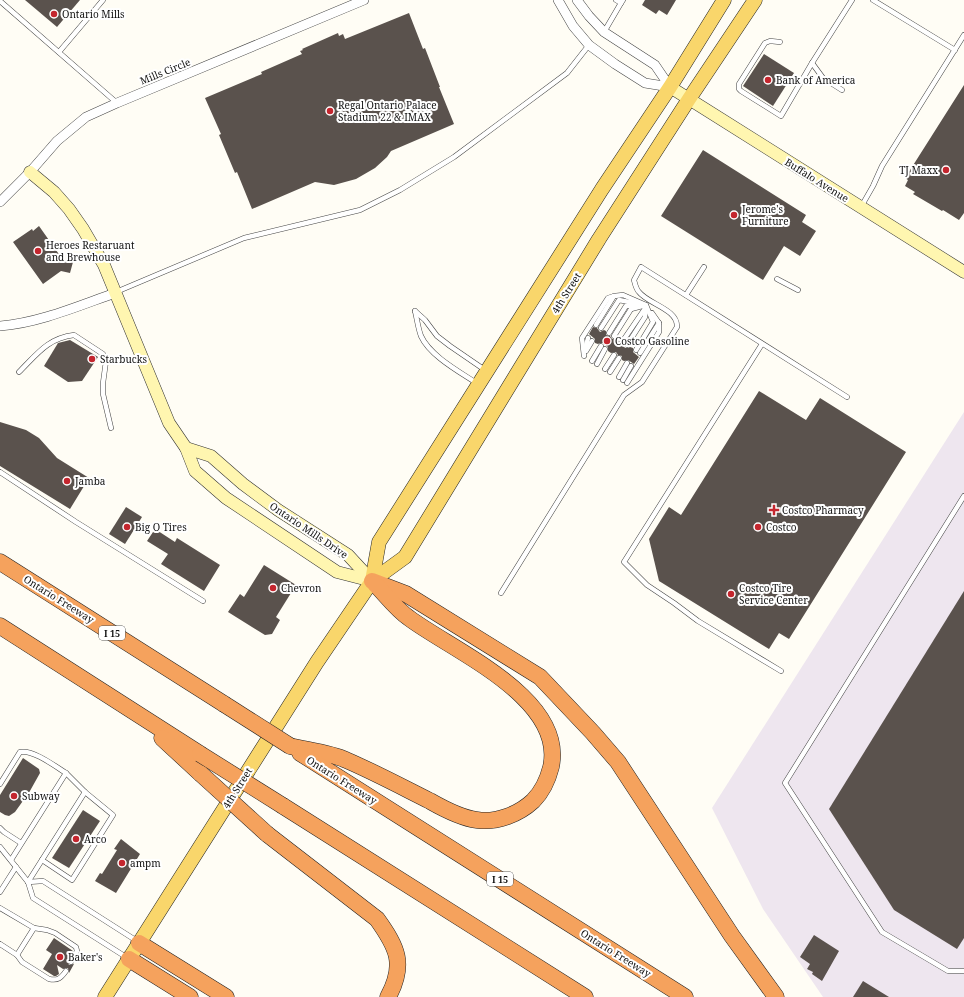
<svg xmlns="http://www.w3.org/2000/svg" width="964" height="997" viewBox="0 0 964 997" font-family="'Noto Serif',serif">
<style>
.industrial{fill:#eee6ef}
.building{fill:#5a524d}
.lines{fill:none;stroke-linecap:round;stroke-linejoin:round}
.lane-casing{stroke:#444;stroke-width:5.5}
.street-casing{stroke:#444;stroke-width:10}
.secondary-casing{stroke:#333;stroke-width:13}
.primary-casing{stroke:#222;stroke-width:15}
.highway-casing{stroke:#222;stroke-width:17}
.lane{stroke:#fff;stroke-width:4.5}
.street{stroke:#fff;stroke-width:9}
.secondary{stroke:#fff6b0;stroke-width:12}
.primary{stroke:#f9d66b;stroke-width:14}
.highway{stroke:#f5a25d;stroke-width:16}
.highway-bridge-casing{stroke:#222;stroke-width:17;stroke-linecap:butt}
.highway-bridge{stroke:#f5a25d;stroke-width:16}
.poi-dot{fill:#c4262e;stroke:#fff;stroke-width:1.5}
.labels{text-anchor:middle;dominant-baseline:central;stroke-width:4;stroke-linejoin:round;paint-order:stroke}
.shield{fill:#fff;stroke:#585858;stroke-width:1}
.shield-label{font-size:9px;font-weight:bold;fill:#111}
.poi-label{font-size:10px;fill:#111;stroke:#fff;text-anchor:start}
.street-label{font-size:10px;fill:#111;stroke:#fff}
</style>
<rect width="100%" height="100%" fill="#fffdf5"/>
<polygon class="industrial" points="964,412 964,997 823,997 763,909 712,808"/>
<g class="building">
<polygon points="25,0 80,0 57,27"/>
<polygon points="645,0 676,0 667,15 659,10 656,14 642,5"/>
<polygon points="409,13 423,49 425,48 440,87 439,87 454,124 391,151 387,157 375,168 356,179 334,185 315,182 252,209 237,172 235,173 219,135 221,134 205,98 262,74 261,72 302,54 300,51 303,50 302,49 338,33 339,36 343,34 345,39"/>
<polygon points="764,54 794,73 773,106 743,86"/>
<polygon points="964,85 964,213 959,220 943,210 942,211 913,194 915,192 905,186 908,180 905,178"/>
<polygon points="703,150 806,215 802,222 816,231 800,256 784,246 763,280 661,216"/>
<polygon points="39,226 63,260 73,262 70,273 61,271 43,284 13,242 32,229 33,231"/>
<polygon points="593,327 597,328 600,332 604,330 606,331 606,335 610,336 612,339 617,338 619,340 619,344 623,345 625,348 628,348 630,347 633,348 633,352 639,357 634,364 628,360 624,361 622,360 622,356 618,355 616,352 611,353 608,351 608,347 603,343 600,343 598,344 595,343 595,339 589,334"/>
<polygon points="70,340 98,357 82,381 68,382 44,366 58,343"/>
<polygon points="759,391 806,420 820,398 906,452 789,639 779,633 769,649 659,581 649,539 669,507 681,515"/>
<polygon points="0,422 26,430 39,438 57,458 89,478 70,509 0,466"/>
<polygon points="126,507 142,517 125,544 109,534"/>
<polygon points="155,529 175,542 177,538 220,565 204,591 161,564 168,554 147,541"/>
<polygon points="264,565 296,585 276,617 280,620 272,634 265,635 228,612 240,594 244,597"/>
<polygon points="964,591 964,938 957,949 894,910 829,809"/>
<polygon points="23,758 39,769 40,773 26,798 25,798 15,812 9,816 5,815 0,812 0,795"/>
<polygon points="83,810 100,821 69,868 52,858"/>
<polygon points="121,839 140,854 116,893 95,881 100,873 102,874 117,850 114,849"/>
<polygon points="814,935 839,951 822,981 812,974 813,972 807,969 810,964 800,957"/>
<polygon points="54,938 73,951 67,960 69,965 74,964 69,973 68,968 63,969 57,965 59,974 56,976 54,976 43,969 52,954 46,950"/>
<polygon points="863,981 889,997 853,997"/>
</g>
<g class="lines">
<defs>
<g id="lane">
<polyline points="616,0 621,3 623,0"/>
<polyline points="873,0 955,50"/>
<polyline points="0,1 117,103"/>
<polyline points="604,32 621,3"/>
<polyline points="780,42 770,41 765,43 739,84 739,89 741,91 781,116 812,63"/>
<polyline points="59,52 103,0"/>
<polyline points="842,90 823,78 812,63 852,0"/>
<polyline points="861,207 873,186 882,166 964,35"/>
<polyline points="777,279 798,290"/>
<polyline points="116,292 244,238 360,210 400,190 454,157 567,73 589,45"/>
<polyline points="686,295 704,267"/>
<path d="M415,311C417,319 418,328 421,336C430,356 460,372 478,384"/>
<polyline points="415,311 425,320 437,336 450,346 485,370"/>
<polyline points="596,325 614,296 623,295 646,305 653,322 636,350"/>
<polyline points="601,328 619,300 639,304"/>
<polyline points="609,333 626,306 637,305"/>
<polyline points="614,336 631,309 646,305"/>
<polyline points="622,342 646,307"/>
<polyline points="762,344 624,562 647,585 674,603 698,621 781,671"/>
<polyline points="627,345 645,317 646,307"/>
<polyline points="585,350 588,338"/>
<polyline points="586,351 592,341"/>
<polyline points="640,353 659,323 652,313"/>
<polyline points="584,356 582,338 608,298 614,296"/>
<polyline points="592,361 601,346"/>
<polyline points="597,364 605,349"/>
<polyline points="605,369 614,355"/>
<path d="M19,372C37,354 48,338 74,335L103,354L106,361L103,383V394L111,428"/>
<polyline points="610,372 619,358"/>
<polyline points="619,377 627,363"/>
<polyline points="623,380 631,366"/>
<polyline points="627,383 659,332 659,323"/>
<polyline points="0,472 76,522 203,601"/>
<polyline points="964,496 785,783 882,932 948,971 964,971"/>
<path d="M501,593L624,395L642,382L677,327C678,309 648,304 639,292C636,289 635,284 634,280L641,267L847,397"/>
<path d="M0,784L20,752C32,749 55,766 66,773L11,860"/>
<polyline points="0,828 4,832 21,843"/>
<polyline points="0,847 28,882 33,898 126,957"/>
<polyline points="42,860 72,880 113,815 85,792"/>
<polyline points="28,882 85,792 66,773"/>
<polyline points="28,882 43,881 137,941"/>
<polyline points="0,892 16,867"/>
<polyline points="0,908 34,928 47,930 55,933 76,947 77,951 71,962"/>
<path d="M0,944L17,955L22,962L49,979C58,981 61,978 66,971"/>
<polyline points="17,955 34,928"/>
</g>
<g id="street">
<polyline points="558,0 573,26 589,45 615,64 645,83 670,87"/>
<polyline points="577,0 589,16 604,32 655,65 670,87"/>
<polyline points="0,202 30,172 57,141 86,117 117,103 364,0"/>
<path d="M0,326C39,323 78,306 115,293"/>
</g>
<g id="secondary">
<polyline points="670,87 964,272"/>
<polyline points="30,172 54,192 69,209 83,229 104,265 169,423 186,448 195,471 226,498 337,572 372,581"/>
<polyline points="186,448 211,456 243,484 278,510 348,555 372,581"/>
</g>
<g id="primary">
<polyline points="372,581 379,542 602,189 670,87 724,0"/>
<polyline points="105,997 317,662 372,581 405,557 599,239 689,99 755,0"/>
</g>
<g id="highway">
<polyline points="0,562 224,704"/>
<polyline points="372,581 406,594 540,677 593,733 618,762 732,936 776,997"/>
<polyline points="0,626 200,754"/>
<polyline points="162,738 201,774"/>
<path d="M290,746C306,750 331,753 346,760C374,772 402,787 430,801C444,809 461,818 477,820C497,823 519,814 533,801C542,792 548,779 551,767C566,698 453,651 409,618C396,609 386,595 375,584"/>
<polyline points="300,753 685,997"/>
<polyline points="283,806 585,997"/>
<path d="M267,834L377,919C397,947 406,964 388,997"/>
<polyline points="139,943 226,997"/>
<polyline points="129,959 190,997"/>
</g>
</defs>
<use href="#lane" class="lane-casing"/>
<use href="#street" class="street-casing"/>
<use href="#secondary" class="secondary-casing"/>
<use href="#primary" class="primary-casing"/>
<use href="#highway" class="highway-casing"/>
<use href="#lane" class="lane"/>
<use href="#street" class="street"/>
<use href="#secondary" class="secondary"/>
<use href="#primary" class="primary"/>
<use href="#highway" class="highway"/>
<defs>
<g id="highway-bridge">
<polyline points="224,704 290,746"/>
<polyline points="200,754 283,806"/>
<polyline points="201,774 267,834"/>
</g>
</defs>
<use href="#highway-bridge" class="highway-bridge-casing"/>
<use href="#highway-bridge" class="highway-bridge"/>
</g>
<g class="poi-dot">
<circle cx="54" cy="14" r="4"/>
<circle cx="768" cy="80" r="4"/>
<circle cx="330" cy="111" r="4"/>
<circle cx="946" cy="170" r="4"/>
<circle cx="734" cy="215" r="4"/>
<circle cx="38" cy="251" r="4"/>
<circle cx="607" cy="341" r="4"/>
<circle cx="92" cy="359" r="4"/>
<circle cx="67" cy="481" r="4"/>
<path d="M772 504h4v4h4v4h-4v4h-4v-4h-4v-4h4z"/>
<circle cx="127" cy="527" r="4"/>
<circle cx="758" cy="527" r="4"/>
<circle cx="273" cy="588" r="4"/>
<circle cx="731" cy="594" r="4"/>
<circle cx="14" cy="796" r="4"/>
<circle cx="76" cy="839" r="4"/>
<circle cx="122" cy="863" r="4"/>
<circle cx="60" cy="957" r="4"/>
</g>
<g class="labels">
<g class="shield">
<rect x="99" y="626" width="26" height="14" rx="3"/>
<rect x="487" y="872" width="26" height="14" rx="3"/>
</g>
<g class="shield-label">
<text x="112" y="633">I 15</text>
<text x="500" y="879">I 15</text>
</g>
<g class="poi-label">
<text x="62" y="14">Ontario Mills</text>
<text x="776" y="80">Bank of America</text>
<text x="338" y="105">Regal Ontario Palace<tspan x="338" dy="12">Stadium 22 &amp; IMAX</tspan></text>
<text x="938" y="170" text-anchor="end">TJ Maxx</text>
<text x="742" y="209">Jerome's<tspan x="742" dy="12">Furniture</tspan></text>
<text x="46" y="245">Heroes Restaruant<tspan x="46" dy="12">and Brewhouse</tspan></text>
<text x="615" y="341">Costco Gasoline</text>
<text x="100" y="359">Starbucks</text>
<text x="75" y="481">Jamba</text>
<text x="782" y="510">Costco Pharmacy</text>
<text x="135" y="527">Big O Tires</text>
<text x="766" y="527">Costco</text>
<text x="281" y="588">Chevron</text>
<text x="739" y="588">Costco Tire<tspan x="739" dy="12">Service Center</tspan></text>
<text x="22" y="796">Subway</text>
<text x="84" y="839">Arco</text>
<text x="130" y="863">ampm</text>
<text x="68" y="957">Baker's</text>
</g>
<g class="street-label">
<text transform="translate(165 71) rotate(-22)">Mills Circle</text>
<text transform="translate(817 180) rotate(32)">Buffalo Avenue</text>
<text transform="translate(566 293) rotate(-58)">4th Street</text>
<text transform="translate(309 530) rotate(34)">Ontario Mills Drive</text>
<text transform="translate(59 599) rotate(32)">Ontario Freeway</text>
<text transform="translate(342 780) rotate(32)">Ontario Freeway</text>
<text transform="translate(237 788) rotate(-58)">4th Street</text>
<text transform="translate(616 953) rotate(32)">Ontario Freeway</text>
</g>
</g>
</svg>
